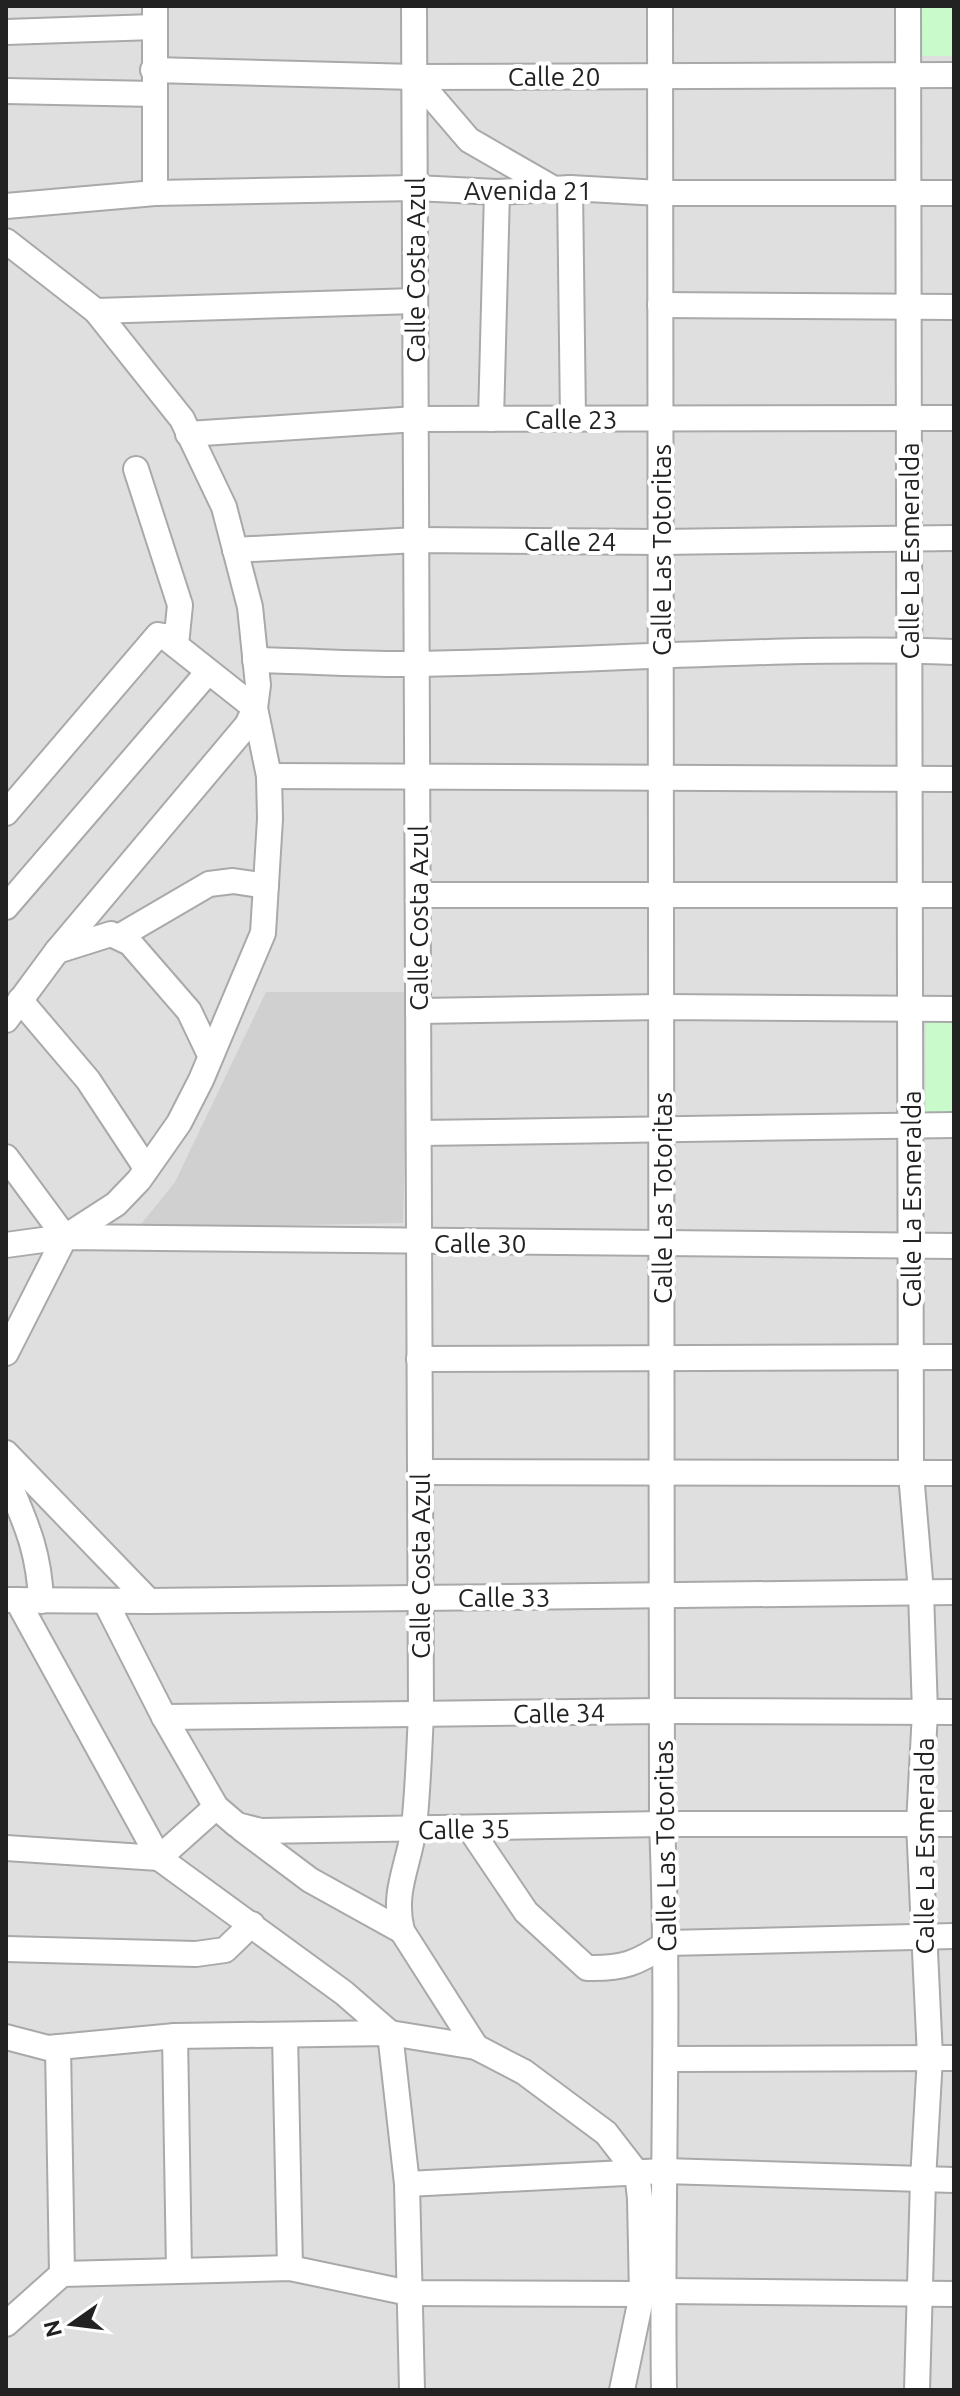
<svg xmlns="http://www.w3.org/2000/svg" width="960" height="2396" viewBox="0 0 960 2396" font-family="Ubuntu,sans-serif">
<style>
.residential{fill:#e0dfdf}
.religious{fill:#d0d0d0}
.park{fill:#c8facc}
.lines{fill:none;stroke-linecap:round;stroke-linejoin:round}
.minor-casing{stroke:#a9a9a9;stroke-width:28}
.minor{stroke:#fff;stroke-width:24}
.labels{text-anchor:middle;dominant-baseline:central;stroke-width:8;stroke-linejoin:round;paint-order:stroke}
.street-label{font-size:26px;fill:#222;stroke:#fff}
</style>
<rect width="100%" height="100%" fill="#f2efe9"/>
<rect class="residential" x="6" y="6" width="948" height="2384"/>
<polygon class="religious" points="266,992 409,992 403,1223 138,1228 175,1182"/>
<g class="park">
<rect x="915" y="6" width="39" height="50"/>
<polygon points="954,1020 954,1112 926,1112 926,1021"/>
</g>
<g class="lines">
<defs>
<g id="minor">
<path d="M414,6L421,1715C419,1752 418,1790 414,1827C409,1866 392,1891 402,1931L476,2047"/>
<path d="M660,6L662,1824C670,2013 661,2201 664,2390"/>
<polyline points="908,6 911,1473 921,1592 925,1712 919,1824 930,2057 923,2180 917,2390"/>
<polyline points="6,32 154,27"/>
<polyline points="153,70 415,77 954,75"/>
<polyline points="415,77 469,140 554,189"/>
<polyline points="6,91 154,94"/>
<polyline points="570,188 573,419"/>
<polyline points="155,193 155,6"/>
<polyline points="6,206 155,193 415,188 497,192 570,188 660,193 954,193"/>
<polyline points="6,241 96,311 182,419 224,507 250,607 258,685 255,708 247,725 57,951 6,1020"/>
<polyline points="660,305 954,307"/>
<polyline points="96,311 415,301"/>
<polyline points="491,419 497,192"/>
<polyline points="188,434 416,419 954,418"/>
<polyline points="136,469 180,605 176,645"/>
<polyline points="235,550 416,540 661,542 954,538"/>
<path d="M255,660C310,661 365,665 419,664C597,661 776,646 954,652"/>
<polyline points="269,776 954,779"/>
<polyline points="6,813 158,635 164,636 255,708 269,776 270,819 263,933 201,1080 179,1123 139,1180 116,1204 65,1237 6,1353"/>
<polyline points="418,895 954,895"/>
<polyline points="6,907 208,672"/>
<polyline points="120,936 209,884 233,881 266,886"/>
<polyline points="57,951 111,934 130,943 189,1011 210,1055"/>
<polyline points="20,1000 88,1080 146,1168"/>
<polyline points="418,1011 661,1007 954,1009"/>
<polyline points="419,1133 954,1125"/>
<polyline points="6,1157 65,1237"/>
<polyline points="6,1245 65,1237 954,1246"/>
<polyline points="419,1359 954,1357"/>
<polyline points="6,1453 149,1601"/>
<polyline points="420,1472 954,1473"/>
<path d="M6,1476C25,1522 39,1549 41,1601"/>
<polyline points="6,1600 149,1601 954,1592"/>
<polyline points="17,1600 159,1858 344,1993 390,2033 407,2184 412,2390"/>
<polyline points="105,1601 164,1717 216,1807 237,1825 261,1831 662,1824 954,1824"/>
<polyline points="164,1717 662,1711 954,1712"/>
<polyline points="242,1829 310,1880 402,1931"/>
<path d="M470,1829L526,1912L587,1968C623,1969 638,1963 667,1943L954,1936"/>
<polyline points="6,1848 159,1858 216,1807"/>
<polyline points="6,1949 196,1954 225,1950 252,1924"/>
<polyline points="285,2035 290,2268"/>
<polyline points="175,2036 179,2270"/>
<polyline points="6,2037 48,2048 175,2036 390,2033 476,2047 524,2072 606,2133 637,2173 640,2198 642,2294 622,2390"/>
<polyline points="58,2047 62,2274"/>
<polyline points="666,2059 954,2058"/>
<polyline points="407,2184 664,2171 954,2180"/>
<polyline points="663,2291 954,2294"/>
<polyline points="6,2324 62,2274 290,2268 409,2293 642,2294"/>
</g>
</defs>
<use href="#minor" class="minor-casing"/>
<use href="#minor" class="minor"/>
</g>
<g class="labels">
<g class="street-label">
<text x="554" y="76">Calle 20</text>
<text x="528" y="190">Avenida 21</text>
<text transform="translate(415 270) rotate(-90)">Calle Costa Azul</text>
<text x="571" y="419">Calle 23</text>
<text x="570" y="541">Calle 24</text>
<text transform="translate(661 550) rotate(-90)">Calle Las Totoritas</text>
<text transform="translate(909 551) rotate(-90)">Calle La Esmeralda</text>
<text transform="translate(418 918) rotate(-90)">Calle Costa Azul</text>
<text transform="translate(662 1198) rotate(-90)">Calle Las Totoritas</text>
<text transform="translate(911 1199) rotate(-90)">Calle La Esmeralda</text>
<text x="480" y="1243">Calle 30</text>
<text transform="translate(420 1566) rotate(-90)">Calle Costa Azul</text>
<text x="504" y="1597">Calle 33</text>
<text transform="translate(559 1713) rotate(-1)">Calle 34</text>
<text transform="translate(464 1829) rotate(-1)">Calle 35</text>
<text transform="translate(665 1846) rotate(-91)">Calle Las Totoritas</text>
<text transform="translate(924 1846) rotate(-90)">Calle La Esmeralda</text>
</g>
</g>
<rect width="960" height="2396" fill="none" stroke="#222222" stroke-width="16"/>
<g transform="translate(72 2324) rotate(256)" stroke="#ffffff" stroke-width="6" paint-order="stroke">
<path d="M0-6L14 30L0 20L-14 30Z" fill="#222222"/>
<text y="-12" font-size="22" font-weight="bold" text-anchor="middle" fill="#222222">N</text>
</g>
</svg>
